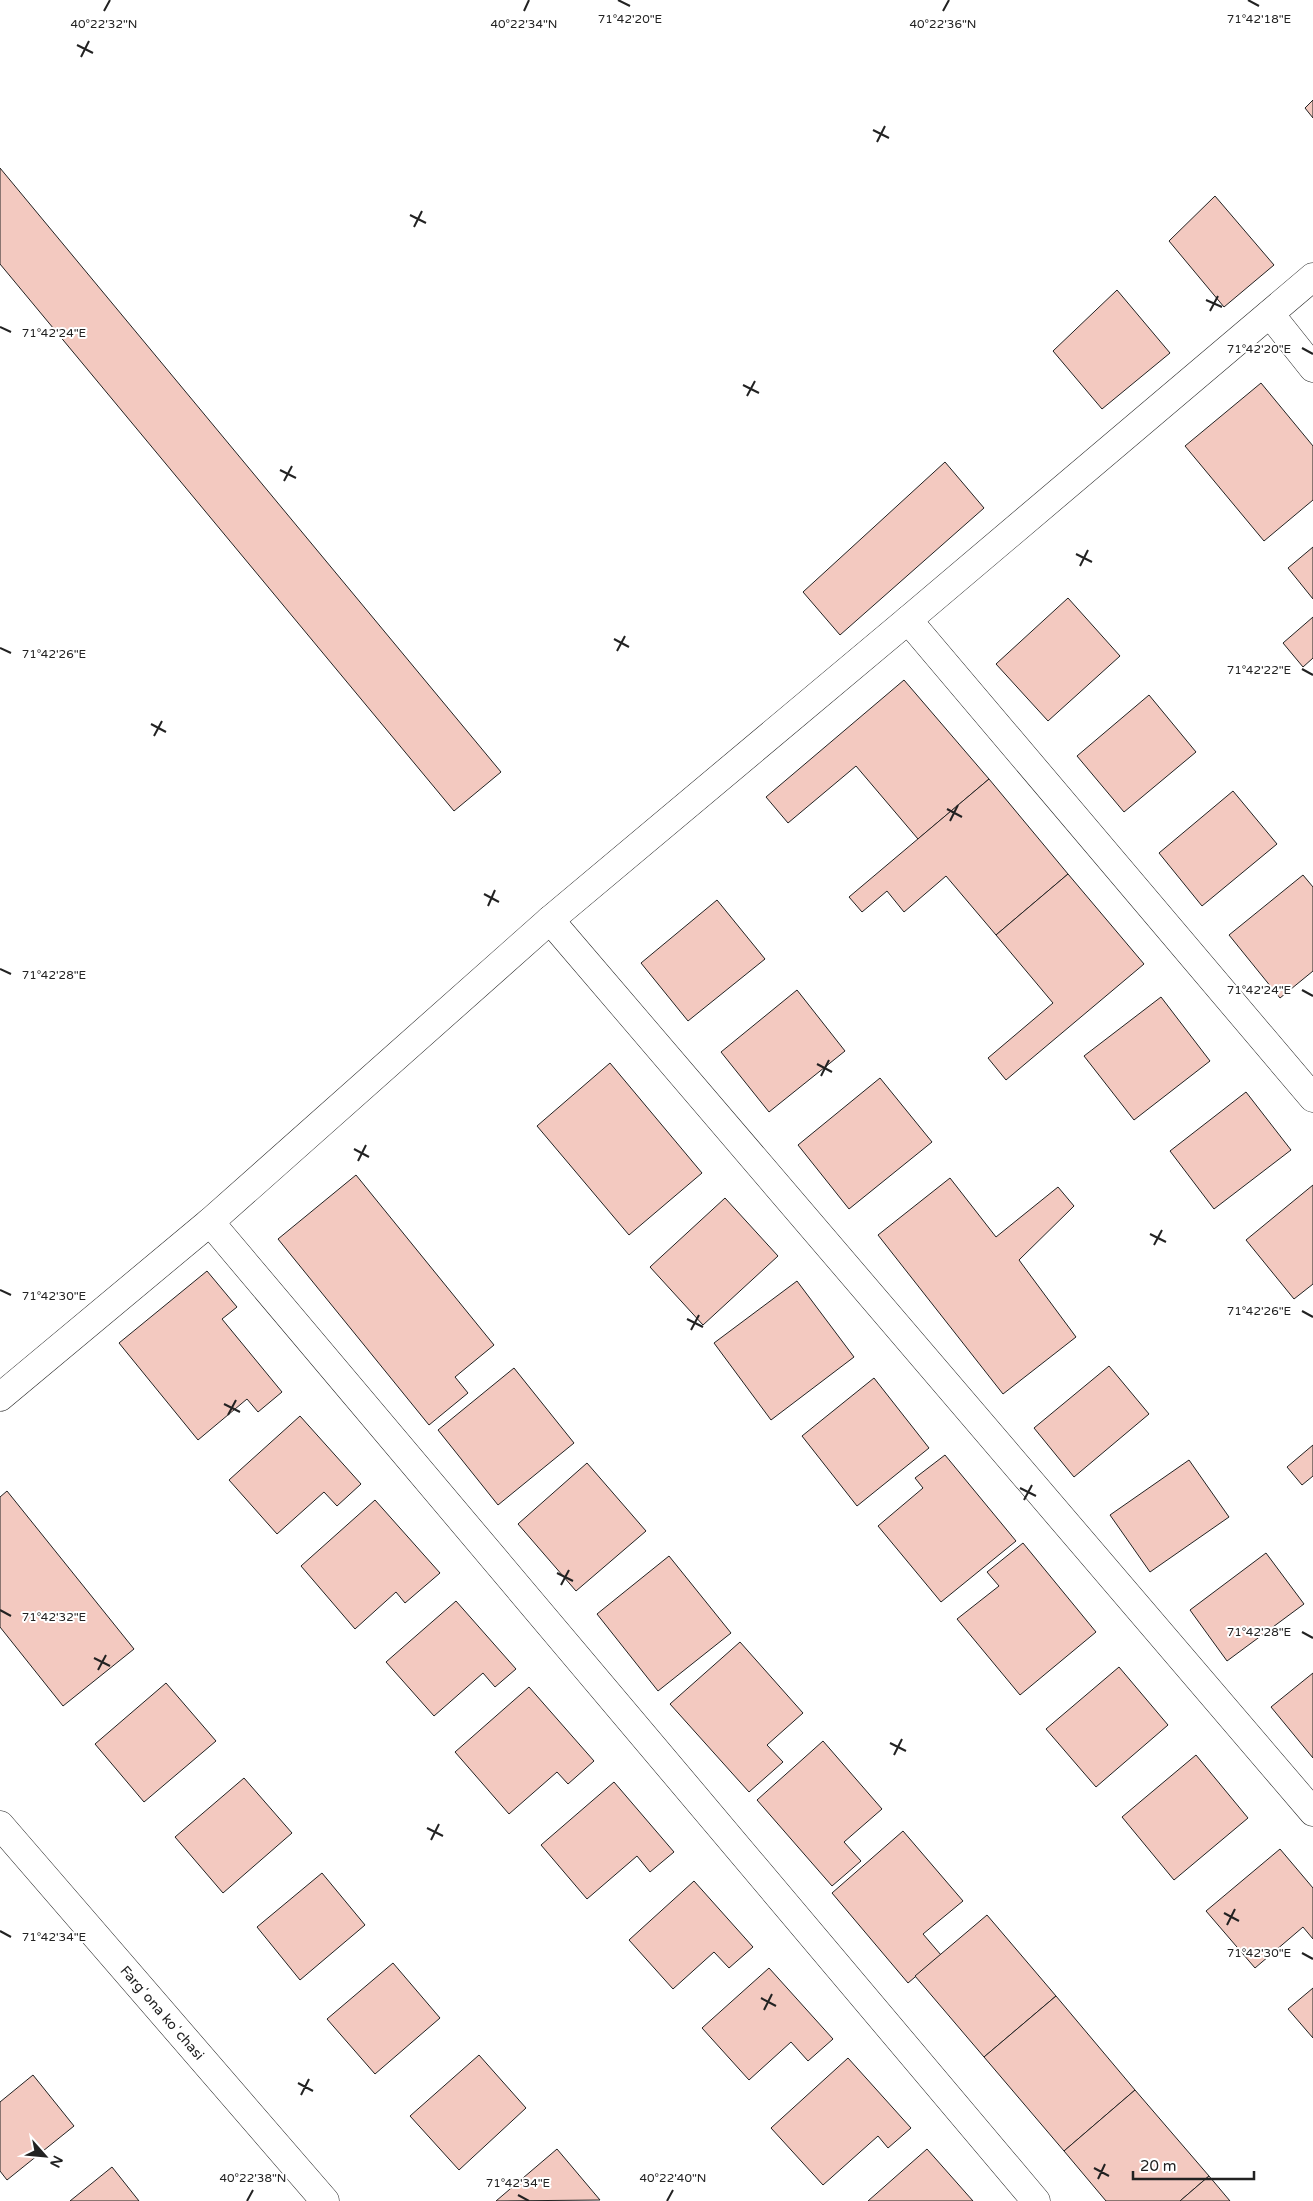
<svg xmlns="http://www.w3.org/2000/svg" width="1313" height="2201" viewBox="0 0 1313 2201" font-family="'Varela Round',sans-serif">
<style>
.building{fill:#f3c9c0;stroke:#222}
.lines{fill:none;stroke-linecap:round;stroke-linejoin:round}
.minor-casing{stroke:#222;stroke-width:29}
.tertiary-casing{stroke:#222;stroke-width:29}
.minor{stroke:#fff;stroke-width:28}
.tertiary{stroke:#fff;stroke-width:28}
.ticks{fill:none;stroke:#222;stroke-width:2}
.labels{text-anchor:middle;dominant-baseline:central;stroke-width:4;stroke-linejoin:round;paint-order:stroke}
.street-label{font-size:14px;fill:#222;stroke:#fff}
.ticks-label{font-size:12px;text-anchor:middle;fill:#222;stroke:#fff;stroke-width:4;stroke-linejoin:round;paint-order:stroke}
</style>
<rect width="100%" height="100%" fill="#fff"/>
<g class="building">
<polygon points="1313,100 1313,118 1305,108"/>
<polygon points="0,168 501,772 454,811 0,264"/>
<polygon points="1215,196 1274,265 1224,307 1169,241"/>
<polygon points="1117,290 1170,353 1102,409 1053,351"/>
<polygon points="1261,383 1313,446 1313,500 1264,541 1185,446"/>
<polygon points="945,462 984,508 840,635 803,592"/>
<polygon points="1313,547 1313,599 1288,568"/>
<polygon points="1068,598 1120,656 1048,721 996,664"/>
<polygon points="1313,617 1313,658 1303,667 1283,643"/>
<polygon points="904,680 989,779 918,839 856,766 788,823 766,797"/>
<polygon points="1149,695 1196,752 1124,812 1077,756"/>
<polygon points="989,779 1068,874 996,935 946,876 904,912 887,891 862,912 849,897"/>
<polygon points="1233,791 1277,844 1202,906 1159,853"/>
<polygon points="1068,874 1144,964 1006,1080 988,1058 1053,1003 996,935"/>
<polygon points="1303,875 1313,887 1313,971 1280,998 1229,935"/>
<polygon points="717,900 765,959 688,1021 641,963"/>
<polygon points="797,990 845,1051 769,1112 721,1052"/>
<polygon points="1161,997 1210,1061 1134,1120 1084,1056"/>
<polygon points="610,1063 702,1173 629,1235 537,1126"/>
<polygon points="880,1078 932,1142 849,1209 798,1145"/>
<polygon points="1246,1092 1291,1150 1214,1209 1170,1151"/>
<polygon points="356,1175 494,1345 455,1377 468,1393 429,1425 278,1239"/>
<polygon points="950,1178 996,1237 1058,1187 1074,1206 1019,1260 1076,1337 1003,1394 878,1235"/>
<polygon points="1313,1185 1313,1284 1294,1299 1246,1240"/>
<polygon points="725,1198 778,1256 703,1325 650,1267"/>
<polygon points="207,1271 237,1307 222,1319 282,1392 258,1412 247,1399 198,1440 119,1343"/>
<polygon points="797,1281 854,1357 771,1420 714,1343"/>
<polygon points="1109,1366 1149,1414 1074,1477 1034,1428"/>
<polygon points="514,1368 574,1443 498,1505 438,1430"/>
<polygon points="874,1378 929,1448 857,1506 802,1436"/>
<polygon points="300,1416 361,1484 337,1506 324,1492 277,1534 229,1480"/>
<polygon points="1313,1445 1313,1476 1302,1485 1287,1467"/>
<polygon points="945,1455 1016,1541 941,1602 878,1526 923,1488 915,1478"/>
<polygon points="1189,1460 1229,1517 1150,1572 1110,1515"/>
<polygon points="587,1463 646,1531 576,1591 518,1524"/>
<polygon points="7,1491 134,1649 63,1706 0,1627 0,1497"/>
<polygon points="375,1500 440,1573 405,1603 396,1592 355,1629 301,1566"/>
<polygon points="1023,1543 1096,1632 1020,1695 957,1619 999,1586 987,1572"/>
<polygon points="1266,1553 1304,1604 1227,1661 1190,1610"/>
<polygon points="669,1556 731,1633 658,1691 597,1614"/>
<polygon points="456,1601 516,1669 495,1687 483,1673 434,1716 386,1662"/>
<polygon points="740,1642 803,1713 767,1745 783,1762 749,1792 670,1704"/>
<polygon points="1119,1667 1168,1725 1096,1787 1046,1729"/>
<polygon points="1313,1673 1313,1758 1271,1707"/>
<polygon points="166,1683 216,1741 144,1802 95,1744"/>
<polygon points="529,1687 594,1761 568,1784 557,1772 509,1814 455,1752"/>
<polygon points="823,1741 882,1809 844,1842 861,1861 832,1886 757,1800"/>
<polygon points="1196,1755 1248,1818 1174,1880 1122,1817"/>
<polygon points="244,1778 292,1833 223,1893 175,1837"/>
<polygon points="614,1782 674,1852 650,1872 637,1856 587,1899 541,1845"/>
<polygon points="903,1831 963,1901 923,1934 941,1955 908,1983 832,1893"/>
<polygon points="1280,1849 1313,1888 1313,1939 1303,1927 1255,1968 1206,1911"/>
<polygon points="322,1873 365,1925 300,1980 257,1927"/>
<polygon points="694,1881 753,1947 729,1968 714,1952 673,1989 629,1940"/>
<polygon points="987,1915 1056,1996 984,2057 915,1976"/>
<polygon points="393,1963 440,2018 375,2074 327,2019"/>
<polygon points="769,1968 833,2039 808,2061 791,2042 749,2080 702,2028"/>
<polygon points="1313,1988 1313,2038 1288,2009"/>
<polygon points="1056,1996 1135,2090 1064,2151 984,2057"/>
<polygon points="479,2055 526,2108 459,2170 410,2116"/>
<polygon points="848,2058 911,2128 888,2148 878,2136 823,2185 771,2128"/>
<polygon points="33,2075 74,2126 7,2180 0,2171 0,2102"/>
<polygon points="1135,2090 1209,2176 1180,2201 1106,2201 1064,2151"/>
<polygon points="557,2149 600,2200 496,2201"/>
<polygon points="927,2149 973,2201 868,2201"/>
<polygon points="112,2167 139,2201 70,2201"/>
<polygon points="1209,2176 1230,2201 1180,2201"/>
</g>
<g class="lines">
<defs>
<g id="minor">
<polyline points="1270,314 1313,368"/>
<polyline points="908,620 1313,1098"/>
<polyline points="550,920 1313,1812"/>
<polyline points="210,1222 1036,2201"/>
<polyline points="0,1397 210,1222 550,920 908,620 1313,277"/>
</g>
<polyline id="tertiary" points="0,1825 325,2201"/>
</defs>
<use href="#minor" class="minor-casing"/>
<use href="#tertiary" class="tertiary-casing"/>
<use href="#minor" class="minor"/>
<use href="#tertiary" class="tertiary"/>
</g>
<path class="ticks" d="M618,0L630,6M1248,0L1259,6M104,11L110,0M524,11L529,0M943,11L949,0M77,45L93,53M81,57L89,41M873,130L889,138M877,142L885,126M410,215L426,223M414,227L422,211M1206,300L1222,307M1210,311L1218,296M0,327L11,332M1302,348L1313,354M743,385L759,393M747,396L755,381M280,470L296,478M284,481L292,466M1076,554L1092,562M1080,566L1088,550M614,639L629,647M0,648L11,653M617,651L625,636M1302,669L1313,675M151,724L166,732M154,736L162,721M947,809L962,817M950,821L958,805M484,894L499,902M488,906L495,890M0,969L11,974M1302,990L1313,996M817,1064L832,1072M821,1076L829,1060M354,1149L369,1157M358,1161L366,1145M1150,1234L1166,1242M1154,1245L1162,1230M0,1290L11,1295M1302,1311L1313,1317M687,1319L703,1327M691,1330L699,1315M224,1404L240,1412M228,1415L236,1400M1020,1488L1036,1496M1024,1500L1032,1485M557,1573L573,1581M561,1585L569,1570M0,1610L11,1616M1302,1632L1313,1638M94,1658L110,1666M98,1670L106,1655M890,1743L906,1751M894,1755L902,1739M427,1828L443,1836M431,1840L439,1824M1224,1913L1239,1921M1227,1925L1235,1909M0,1931L11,1937M1302,1953L1313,1959M761,1998L776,2006M764,2010L772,1994M298,2083L313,2091M301,2095L309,2079M1094,2168L1109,2176M1098,2179L1105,2164M518,2195L529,2201M247,2201L253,2190M667,2201L673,2190"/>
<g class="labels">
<g class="street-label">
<text transform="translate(162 2013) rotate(49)">Fargʻona koʻchasi</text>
</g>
</g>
<g class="ticks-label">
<text x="630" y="23">71°42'20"E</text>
<text x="1259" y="23">71°42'18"E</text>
<text x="104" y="28">40°22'32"N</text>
<text x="524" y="28">40°22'34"N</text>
<text x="943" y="28">40°22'36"N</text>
<text x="54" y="337">71°42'24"E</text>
<text x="1259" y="353">71°42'20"E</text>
<text x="54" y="658">71°42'26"E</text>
<text x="1259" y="674">71°42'22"E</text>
<text x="54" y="979">71°42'28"E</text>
<text x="1259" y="994">71°42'24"E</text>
<text x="54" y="1300">71°42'30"E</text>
<text x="1259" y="1315">71°42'26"E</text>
<text x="54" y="1621">71°42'32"E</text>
<text x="1259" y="1636">71°42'28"E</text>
<text x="54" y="1941">71°42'34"E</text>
<text x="1259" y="1957">71°42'30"E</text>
<text x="253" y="2182">40°22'38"N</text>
<text x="673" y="2182">40°22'40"N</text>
<text x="518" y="2187">71°42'34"E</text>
</g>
<g transform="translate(45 2156) rotate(117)" stroke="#ffffff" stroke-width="4" paint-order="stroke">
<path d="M0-4L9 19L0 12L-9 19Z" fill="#222222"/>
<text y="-8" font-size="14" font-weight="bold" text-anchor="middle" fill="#222222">N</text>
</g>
<path d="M1133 2171v8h121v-8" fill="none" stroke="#222222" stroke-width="2.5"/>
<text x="1140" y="2171" font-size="15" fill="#222222" stroke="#ffffff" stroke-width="4" paint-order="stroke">20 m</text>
</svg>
